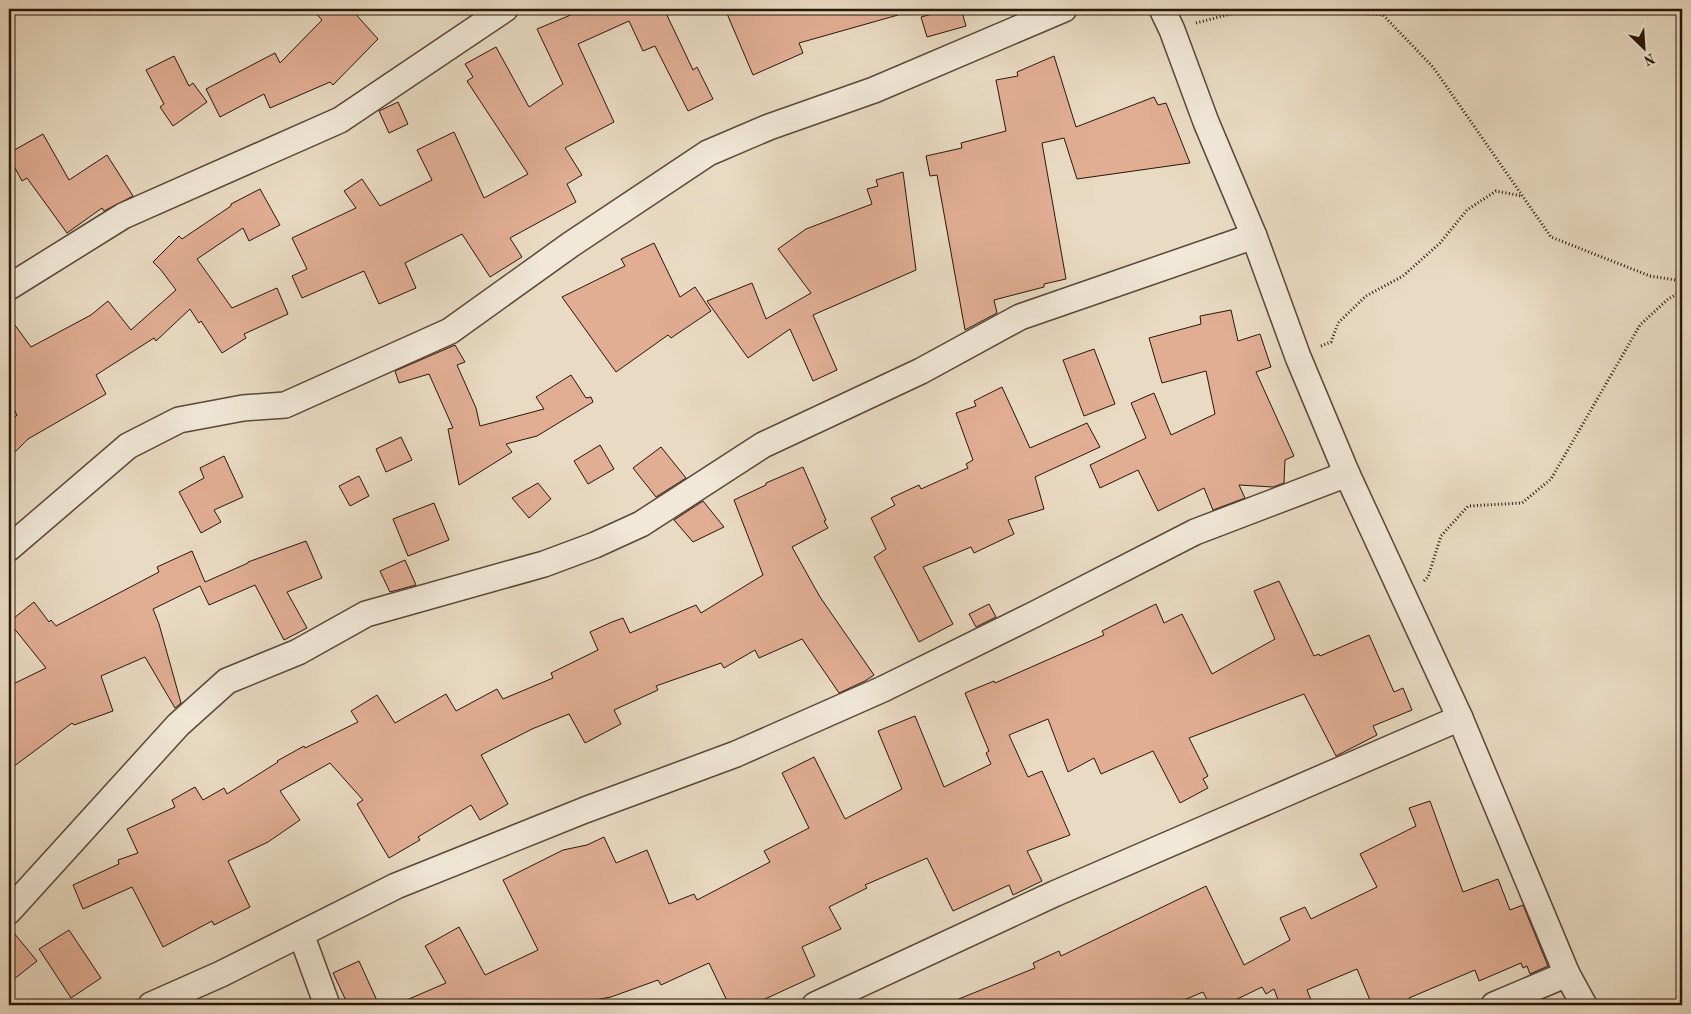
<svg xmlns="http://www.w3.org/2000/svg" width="1691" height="1014" viewBox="0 0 1691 1014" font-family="'Old Standard TT',serif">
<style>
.building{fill:#e1ae94;stroke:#291709}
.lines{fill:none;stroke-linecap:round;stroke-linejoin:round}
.street-casing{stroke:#594838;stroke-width:28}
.path{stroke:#291709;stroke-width:3;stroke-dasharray:1 2.5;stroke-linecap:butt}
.street{stroke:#f1e8d8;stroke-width:25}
</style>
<rect width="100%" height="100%" fill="#e9dbc3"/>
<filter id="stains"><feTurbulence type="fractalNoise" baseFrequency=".004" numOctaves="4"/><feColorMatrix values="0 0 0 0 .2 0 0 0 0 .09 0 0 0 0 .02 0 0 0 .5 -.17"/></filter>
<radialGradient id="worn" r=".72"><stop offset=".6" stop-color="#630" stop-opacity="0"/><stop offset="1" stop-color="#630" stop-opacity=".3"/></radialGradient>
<g class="building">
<polygon points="312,9 351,9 378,39 333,85 330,82 270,108 264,94 220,117 206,89 275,53 280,63 322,20"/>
<polygon points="585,9 664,9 693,70 697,67 713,99 688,111 655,46 643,51 629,21 578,44 614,122 565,148 582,175 567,184 576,202 510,238 522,257 490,277 462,234 405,263 416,288 379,304 364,271 302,298 292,276 307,269 292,238 356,208 344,191 362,179 380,206 432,180 417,150 454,132 484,198 528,174 467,81 473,77 465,64 496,47 529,107 563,84 537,29"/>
<polygon points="725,9 897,9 898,15 799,43 803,53 753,75"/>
<polygon points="951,9 961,9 966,26 927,37 921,17"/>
<polygon points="174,56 189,86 193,83 207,102 173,126 160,107 164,104 146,70"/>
<polygon points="1054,56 1076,127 1154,97 1158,105 1166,103 1190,163 1077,179 1064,138 1042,143 1066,279 1044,284 1044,287 994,300 997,313 965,330 937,175 930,176 926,156 962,148 961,143 1006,131 996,80 1018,76 1017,72"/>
<polygon points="398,102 408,124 389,133 379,111"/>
<polygon points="43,134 69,180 107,155 133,196 104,211 102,208 67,233 27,178 22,181 9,157 9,153"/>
<polygon points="903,172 916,270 813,315 837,370 813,381 790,329 748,358 707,301 752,283 766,319 811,293 778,249 806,229 872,204 867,189 878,186 876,180"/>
<polygon points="260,189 280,225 249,241 243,228 197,259 232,308 277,288 288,314 244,334 246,338 222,353 201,321 199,323 190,309 156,341 154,338 96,375 106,394 28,439 9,458 9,423 17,415 9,401 9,317 31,347 91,315 108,301 131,330 176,290 161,270 153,262 179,236 182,239 231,206 231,204"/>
<polygon points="654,243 680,297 695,287 711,311 671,338 668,335 616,372 562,297 625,266 621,259"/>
<polygon points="1231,310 1238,341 1260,334 1271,367 1256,372 1294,456 1285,460 1284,483 1273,487 1239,485 1245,498 1213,510 1204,488 1158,511 1138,470 1100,488 1090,465 1146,438 1131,403 1154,393 1171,435 1215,414 1206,371 1162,383 1149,338 1201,324 1200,316"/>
<polygon points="455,345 465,362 457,365 476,408 480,426 544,409 536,397 571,375 586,398 591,397 593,402 537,436 506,444 512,452 459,485 448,429 453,428 429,374 399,383 395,371"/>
<polygon points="1094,349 1115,404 1084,416 1063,360"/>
<polygon points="1002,387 1030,448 1087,423 1100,447 1035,477 1044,509 1008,520 1014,534 974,553 971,547 923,567 953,624 919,642 874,557 886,549 871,518 895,505 891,498 919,485 921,489 968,468 966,464 973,460 956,413 976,406 974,401"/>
<polygon points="401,437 412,460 386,472 376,449"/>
<polygon points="600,445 614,469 588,484 574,461"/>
<polygon points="661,447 686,478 656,497 633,468"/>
<polygon points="224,456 243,497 214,510 221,522 201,533 179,492 204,478 200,468"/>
<polygon points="803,467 826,520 824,521 828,528 792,547 820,597 874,675 865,681 839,693 802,639 759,658 755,650 724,668 721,663 656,686 658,690 614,710 621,724 585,743 569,714 532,729 481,755 508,804 480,820 471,805 418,837 420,840 389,858 357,804 363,800 330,763 280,791 300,820 268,842 228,861 250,907 214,925 212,921 163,947 132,887 83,909 73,885 119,864 118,860 138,853 127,829 175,807 172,800 195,787 203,800 224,788 227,794 278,762 277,761 304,746 305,748 358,722 351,711 377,695 395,723 446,694 456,711 497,689 503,699 553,678 551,673 598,650 590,632 612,622 623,618 630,633 696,605 701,613 763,575 734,500 766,485 766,483"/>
<polygon points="359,476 369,496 350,506 339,486"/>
<polygon points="538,483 551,499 529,518 512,498"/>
<polygon points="703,501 724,527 693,542 674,520"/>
<polygon points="434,503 449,540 408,556 393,519"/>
<polygon points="306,541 322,578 287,592 307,628 284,640 255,585 209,605 200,586 153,609 159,624 181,703 175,708 145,657 101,676 113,711 74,725 72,723 9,770 9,686 46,668 9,622 34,602 49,622 51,620 56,626 159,572 157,567 192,551 205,582 248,563 248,562"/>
<polygon points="405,560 416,585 390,592 380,571"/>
<polygon points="1279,581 1314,656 1319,654 1320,656 1369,635 1394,692 1403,688 1412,710 1373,726 1377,735 1336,756 1304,694 1189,738 1208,776 1203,779 1208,788 1180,803 1153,751 1101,774 1094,758 1068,772 1048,719 1009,735 1028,777 1042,771 1070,835 1027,851 1042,881 1013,895 1009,885 953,911 927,858 865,885 867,888 829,907 841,929 802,947 815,976 752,1005 729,1005 709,963 661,985 658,980 611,997 569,1005 395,1005 446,983 425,946 459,927 485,975 538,950 503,880 563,850 587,845 604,837 616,863 647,850 669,904 694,894 697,900 770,862 764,851 809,828 782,773 814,757 845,819 902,789 878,731 915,716 944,787 991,764 986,753 989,751 965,693 994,681 995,683 1104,635 1102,631 1156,604 1164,623 1182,614 1212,674 1275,639 1254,591"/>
<polygon points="989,604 996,617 976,627 969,614"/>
<polygon points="1430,801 1463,892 1498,879 1510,910 1523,905 1548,966 1530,974 1527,966 1523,968 1521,963 1479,981 1475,970 1409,998 1412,1005 1372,1005 1357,969 1307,990 1313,1005 1280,1005 1274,989 1266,994 1262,987 1225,1005 1210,1005 1203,992 1172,1005 944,1005 1035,968 1033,963 1059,951 1061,956 1206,886 1244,965 1290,940 1280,918 1305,907 1311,919 1377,887 1360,854 1416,826 1409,808"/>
<polygon points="9,927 37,961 9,983"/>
<polygon points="69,930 101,978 71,998 39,949"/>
<polygon points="359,961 379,1005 348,1005 333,973"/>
</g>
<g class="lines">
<defs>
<g id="street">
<polyline points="1162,9 1172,30 1206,122 1254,236 1298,357 1347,474 1460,718 1567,974 1584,1005"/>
<polyline points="9,287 123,216 340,120 505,9"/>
<polyline points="9,548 128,446 179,420 243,408 285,405 450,331 570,245 708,153 769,127 874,90 1064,9"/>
<polyline points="9,911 178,725 227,681 298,652 366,614 544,564 595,545 641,524 763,445 921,371 1020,317 1254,236"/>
<polyline points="301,934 327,1005"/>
<polyline points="151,1005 221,974 396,886 585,810 736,754 883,689 1035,614 1195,532 1347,474"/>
<polyline points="815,1005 1054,894 1460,718"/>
<polyline points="1494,1005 1567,974"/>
</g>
</defs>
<use href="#street" class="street-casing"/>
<g class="path">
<polyline points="1196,23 1231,14 1306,9 1383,15 1433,67 1551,237 1650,276 1682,281"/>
<polyline points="1321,346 1331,342 1338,323 1366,296 1403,276 1440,243 1467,210 1496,191 1522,196"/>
<polyline points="1424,581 1428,577 1441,536 1468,506 1522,503 1551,479 1640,325 1668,299 1682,291"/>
</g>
<use href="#street" class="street"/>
</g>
<rect width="1691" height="1014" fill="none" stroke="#e9dbc3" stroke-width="30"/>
<rect x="10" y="10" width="1671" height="994" fill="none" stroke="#291709" stroke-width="2.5"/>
<rect x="15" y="15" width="1661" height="984" fill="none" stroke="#291709"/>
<g transform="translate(1644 48) rotate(155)" stroke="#f1e8d8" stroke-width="4" paint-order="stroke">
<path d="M0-4L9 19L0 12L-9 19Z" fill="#291709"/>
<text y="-8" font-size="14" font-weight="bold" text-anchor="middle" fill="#291709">N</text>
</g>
<rect width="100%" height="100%" filter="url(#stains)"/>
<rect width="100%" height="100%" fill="url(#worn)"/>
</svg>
